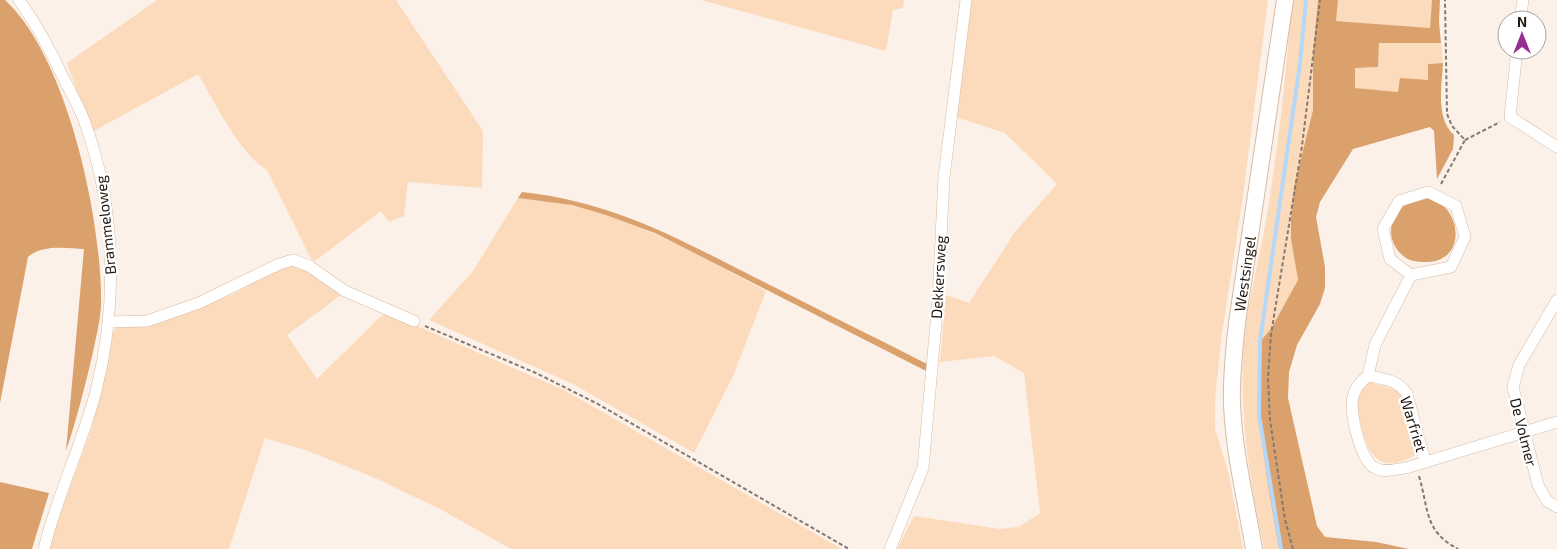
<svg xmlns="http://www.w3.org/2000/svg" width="1557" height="549" viewBox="0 0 1557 549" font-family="'Exo 2',sans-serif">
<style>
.green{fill:#fcdabc}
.forest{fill:#daa16c}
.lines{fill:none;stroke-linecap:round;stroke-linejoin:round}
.stream{stroke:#b5d8f9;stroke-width:4}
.street-casing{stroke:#d5bba4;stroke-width:12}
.secondary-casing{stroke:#d5bba4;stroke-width:18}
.path{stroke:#837970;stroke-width:2;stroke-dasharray:4 2.5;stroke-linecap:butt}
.street{stroke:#fff;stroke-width:11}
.secondary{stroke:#fff;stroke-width:16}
.labels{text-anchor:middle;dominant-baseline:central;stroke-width:4.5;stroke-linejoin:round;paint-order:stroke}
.street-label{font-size:15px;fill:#20170e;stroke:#fff}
</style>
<rect width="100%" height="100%" fill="#fcf1e8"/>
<g class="green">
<path d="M157,0H396L483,131L482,188L408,182L404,216L389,222L381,211L315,261L311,259L267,170C241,156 214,101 198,74L92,132L67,63Z"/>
<polygon points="701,0 904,0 903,8 893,10 886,51"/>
<polygon points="969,0 1268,0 1243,196 1221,340 1215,401 1215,429 1228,471 1243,549 897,549 914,516 1000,529 1019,527 1040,513 1024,373 994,356 940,362 946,295 969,303 1015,232 1057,184 1005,133 956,117"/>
<path d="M1292,0H1318L1313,52V110L1294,187L1291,218V239L1298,280L1271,329L1260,341C1254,412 1267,480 1279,549H1264C1251,486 1240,422 1243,357C1245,312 1257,270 1265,226C1278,151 1286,75 1292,0Z"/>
<polygon points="1338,0 1432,0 1430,28 1336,21"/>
<polygon points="1379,43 1441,43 1443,63 1428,64 1428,80 1398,92 1355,88 1355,68 1378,67"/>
<path d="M518,198C536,200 554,201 571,205C641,220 704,259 766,291L733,376L694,453L573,384L429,320L473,271Z"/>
<polygon points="288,264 299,266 345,292 287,335 317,379 381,316 387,313 564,390 842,549 511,549 442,510 373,477 308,451 265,438 229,549 49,549 52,535 91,431 107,367 110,337 117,327 189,311 232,295"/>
<path d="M1370,382L1399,391C1408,410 1415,434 1415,455C1381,475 1368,456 1361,425C1359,416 1355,406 1358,397C1360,392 1365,385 1370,382Z"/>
</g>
<g class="forest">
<path d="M0,0H5C68,58 103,223 101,307C100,322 96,337 93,352C85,386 77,418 66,451L84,249C68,248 41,244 28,257L0,403Z"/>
<path d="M1318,0H1338L1336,21L1430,28L1432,0H1440L1439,22L1441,43H1379L1378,67L1355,68V88L1398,92L1400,78L1428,80V64L1443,63C1442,85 1435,118 1454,135L1453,149L1437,179L1434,131L1430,127L1353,149L1320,202L1316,217L1325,267V288L1320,304L1297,345L1289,372L1288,398L1317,526L1325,537L1376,542L1409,549H1279C1267,480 1254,412 1260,341L1271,329L1298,280L1291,239V218L1294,187L1313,110V52Z"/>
<path d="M522,192C612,202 673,236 752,276C811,306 870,335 929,365L928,372L655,233L606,215L572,205L518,198Z"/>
<path d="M1426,198C1461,202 1469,260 1428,262C1421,262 1412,262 1406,258C1390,247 1386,227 1398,211C1405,203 1416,201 1426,198Z"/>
<polygon points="0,482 49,493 32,549 0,549"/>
</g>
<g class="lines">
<polyline class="stream" points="1281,549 1259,415 1260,341 1300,64 1306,0"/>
<defs>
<g id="street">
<path d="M19,0C37,25 51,51 64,79C71,93 80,108 85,123C116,208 118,304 96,391C82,445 57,495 44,549"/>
<polyline points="1520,20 1523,0"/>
<polyline points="1517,50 1510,117 1557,147"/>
<polygon points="1428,192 1456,206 1465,237 1451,267 1411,275 1390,259 1383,229 1399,201"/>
<path d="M1411,275L1375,345L1368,376C1361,381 1355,388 1353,397C1349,412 1361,462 1375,468C1385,473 1396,469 1406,468L1557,422"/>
<polyline points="1557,300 1519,365 1513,387 1538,485 1547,501 1557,507"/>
<polyline points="109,322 147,321 199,303 279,264 293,260 309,266 345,291 414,321"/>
<path d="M1368,376C1384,379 1398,380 1407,394L1425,461"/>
<polyline points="890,549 923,468 938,301 944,177 966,0"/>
</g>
<g id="secondary">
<path id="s1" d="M1254,549C1246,501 1234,453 1232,404C1231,377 1234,350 1237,323L1285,0"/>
</g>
</defs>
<use href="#street" class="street-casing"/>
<use href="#secondary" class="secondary-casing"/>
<g class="path">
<polyline points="1465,140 1500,122"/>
<polyline points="1441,184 1465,140 1452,126 1447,114 1445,0"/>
<polyline points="425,326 536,373 598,404 849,549"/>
<path d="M1419,476C1429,510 1424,531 1458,549"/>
<polyline points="1293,549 1285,520 1270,420 1268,378 1271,334 1302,146 1320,0"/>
</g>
<use href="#street" class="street"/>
<use href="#secondary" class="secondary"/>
</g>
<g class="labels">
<g class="street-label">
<text transform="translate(105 225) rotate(-96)">Brammeloweg</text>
<text stroke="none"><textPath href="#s1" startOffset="278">Westsingel</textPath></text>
<text transform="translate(938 277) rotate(-87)">Dekkersweg</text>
<text transform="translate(1414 424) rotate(73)">Warfriet</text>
<text transform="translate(1524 432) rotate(76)">De Volmer</text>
</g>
</g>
<g transform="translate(1522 35)"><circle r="24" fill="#ffffff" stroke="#a6a29f"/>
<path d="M0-4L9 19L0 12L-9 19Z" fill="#972f93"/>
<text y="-8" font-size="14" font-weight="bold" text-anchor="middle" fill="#20170e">N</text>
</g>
</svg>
